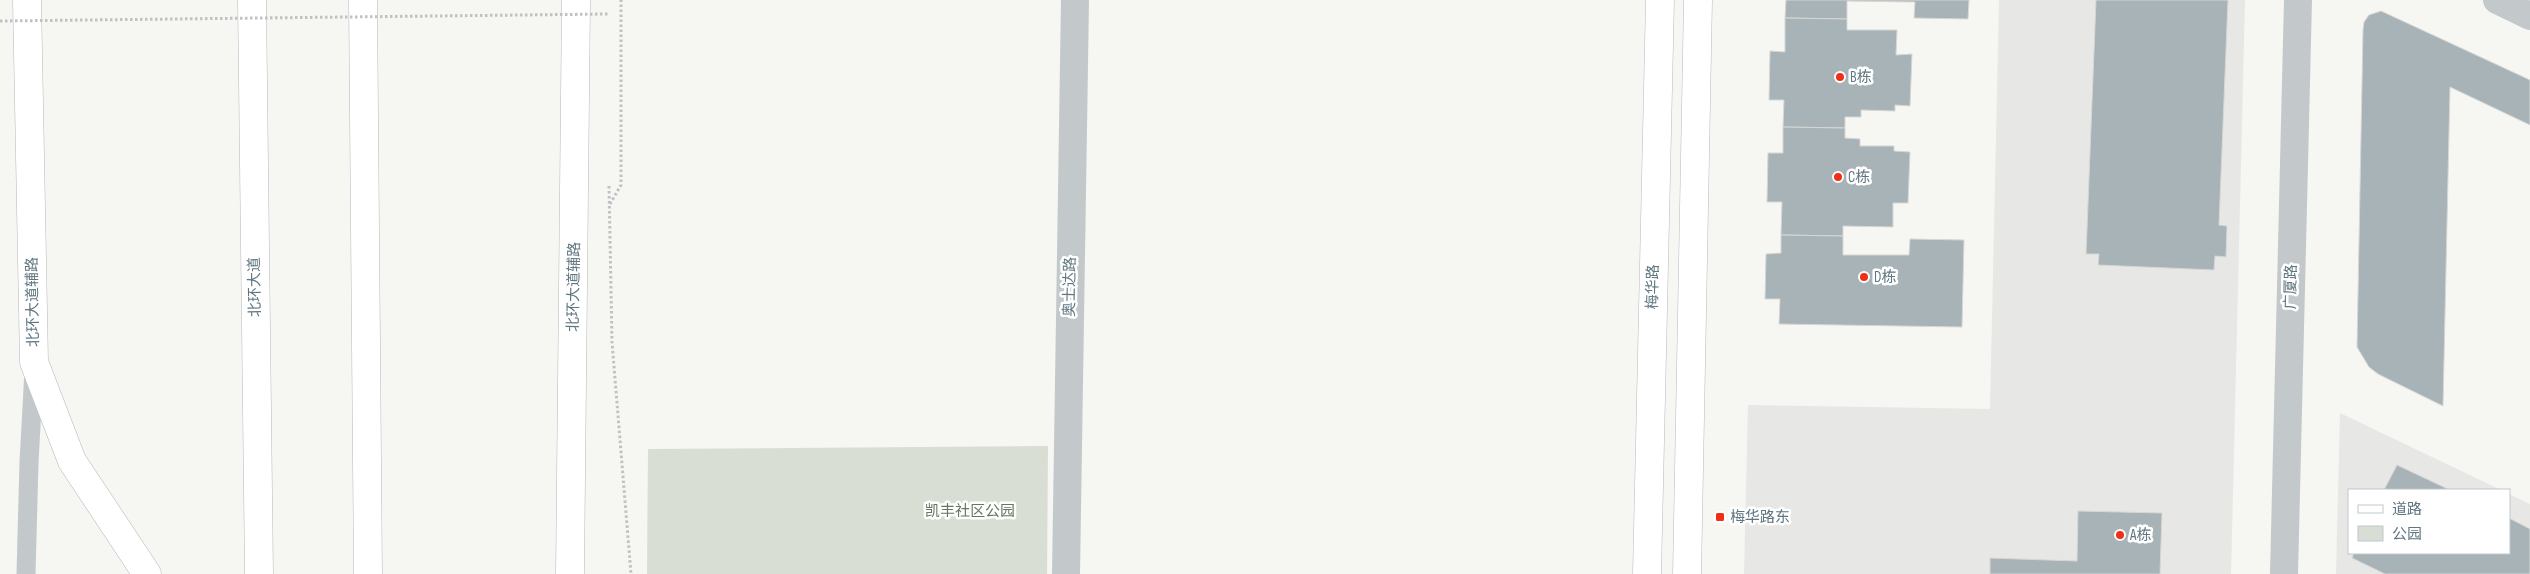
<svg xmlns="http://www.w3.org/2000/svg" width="2530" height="574" viewBox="0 0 2530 574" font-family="'Sofia Sans Condensed','Noto Sans SC',sans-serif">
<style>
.built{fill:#e7e7e6}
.green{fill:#d8ded3}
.building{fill:#a7b3b7;stroke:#d7d7d5}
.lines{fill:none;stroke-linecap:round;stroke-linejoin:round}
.secondary-casing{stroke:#b5bcbf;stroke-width:29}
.primary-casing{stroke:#b4babd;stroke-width:29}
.trunk-casing{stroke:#b5babc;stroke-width:29}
.path{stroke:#bfc1c3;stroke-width:3;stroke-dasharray:2.5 2.5;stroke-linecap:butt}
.service{stroke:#c3c8cb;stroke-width:19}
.minor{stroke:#c3c8cb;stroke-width:28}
.secondary{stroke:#fff;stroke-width:28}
.primary{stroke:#fff;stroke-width:28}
.trunk{stroke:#fff;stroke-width:28}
.path-bridge{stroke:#bfc1c3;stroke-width:3;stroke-dasharray:2.5 2.5;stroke-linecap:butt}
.poi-dot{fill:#f02f18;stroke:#fff;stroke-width:2}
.labels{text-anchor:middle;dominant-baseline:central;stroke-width:5;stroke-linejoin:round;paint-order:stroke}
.poi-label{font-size:15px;fill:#5f7680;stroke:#fff;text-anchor:start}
.street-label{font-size:15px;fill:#5f7680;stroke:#fff}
.park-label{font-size:15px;fill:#66775e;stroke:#fff}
</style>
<rect width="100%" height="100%" fill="#f6f6f2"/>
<g class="built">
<polygon points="1999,0 2245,0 2231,574 1744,574 1748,405 1990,409"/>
<polygon points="2340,413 2501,490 2349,490 2349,553 2509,553 2509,494 2530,504 2530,574 2336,574"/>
</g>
<polygon class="green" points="1048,446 1047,574 647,574 648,449"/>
<g class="building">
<polygon points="1786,0 1969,0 1968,19 1914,18 1915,2 1847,1 1847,19 1785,18"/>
<polygon points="2096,0 2228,0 2219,225 2227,226 2226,257 2215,256 2214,270 2098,265 2099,254 2086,254"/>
<polygon points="2381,11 2530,80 2530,125 2450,87 2443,406 2378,374 2369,367 2357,347 2363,30 2364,22 2369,15"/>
<polygon points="1785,18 1847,19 1847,30 1897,30 1896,55 1912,54 1910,106 1895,105 1895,111 1861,110 1861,117 1845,117 1845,128 1783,127 1784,100 1769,100 1770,51 1785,52"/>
<polygon points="1783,127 1845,128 1845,138 1860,139 1860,146 1894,146 1894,151 1910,152 1908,203 1893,203 1893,227 1843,226 1843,236 1781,235 1782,202 1767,202 1768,153 1783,153"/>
<polygon points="1781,235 1843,236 1843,255 1909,255 1910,239 1964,240 1962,327 1779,324 1780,299 1765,299 1766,254 1781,253"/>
<polygon points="2397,465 2450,490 2384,490"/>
<polygon points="2078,511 2162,513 2160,574 1990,574 1990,558 2077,561"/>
<polygon points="2509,518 2530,529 2530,574 2385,574 2352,558 2354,553 2509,553"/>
</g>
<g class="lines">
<defs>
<g id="secondary">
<polyline points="1647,574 1660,0"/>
<polyline points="1687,574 1698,0"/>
</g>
<g id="primary">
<polyline points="27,0 34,362 72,461 147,574"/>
<polyline points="570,574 576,0"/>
</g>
<g id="trunk">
<polyline points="252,0 259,574"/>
<polyline points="363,0 368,574"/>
</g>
</defs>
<use href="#secondary" class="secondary-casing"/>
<use href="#primary" class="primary-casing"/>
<use href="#trunk" class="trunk-casing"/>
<g class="path">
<polyline points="609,186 612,342 631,574"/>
<polyline points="610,204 621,185 621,0"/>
</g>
<polyline class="service" points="26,574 29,462 34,370"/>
<g class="minor">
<polyline points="2497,0 2530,16"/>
<polyline points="1066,574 1075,0"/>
<polyline points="2284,574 2298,0"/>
</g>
<use href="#secondary" class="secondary"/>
<use href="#primary" class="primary"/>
<use href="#trunk" class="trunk"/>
<polyline class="path-bridge" points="0,21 608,14"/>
</g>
<g class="poi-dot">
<circle cx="1840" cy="77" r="5"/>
<circle cx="1838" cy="177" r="5"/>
<circle cx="1864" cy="277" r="5"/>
<rect x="1715" y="512" width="10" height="10" rx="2.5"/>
<circle cx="2120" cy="535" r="5"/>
</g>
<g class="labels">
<g class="poi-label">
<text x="1850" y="77">B栋</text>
<text x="1848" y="177">C栋</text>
<text x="1874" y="277">D栋</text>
<text x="1730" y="517">梅华路东</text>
<text x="2130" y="535">A栋</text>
</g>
<g class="street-label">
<text transform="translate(255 287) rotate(-91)">北环大道</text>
<text transform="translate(574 287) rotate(-89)">北环大道辅路</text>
<text transform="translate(1070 287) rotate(-89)">奥士达路</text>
<text transform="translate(1653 287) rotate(-89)">梅华路</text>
<text transform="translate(2291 287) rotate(-89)">广厦路</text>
<text transform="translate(33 302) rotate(-91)">北环大道辅路</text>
</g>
<g class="park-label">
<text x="970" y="511">凯丰社区公园</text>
</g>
</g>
<rect x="2348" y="489" width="162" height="65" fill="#ffffff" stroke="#bfc8cc"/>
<rect x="2358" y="505" width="25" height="8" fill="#ffffff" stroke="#bfc8cc"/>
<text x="2392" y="514" font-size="15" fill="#5f7680">道路</text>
<rect x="2358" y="526" width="25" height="15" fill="#d8ded3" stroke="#bfc8cc"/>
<text x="2392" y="539" font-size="15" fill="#5f7680">公园</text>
</svg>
